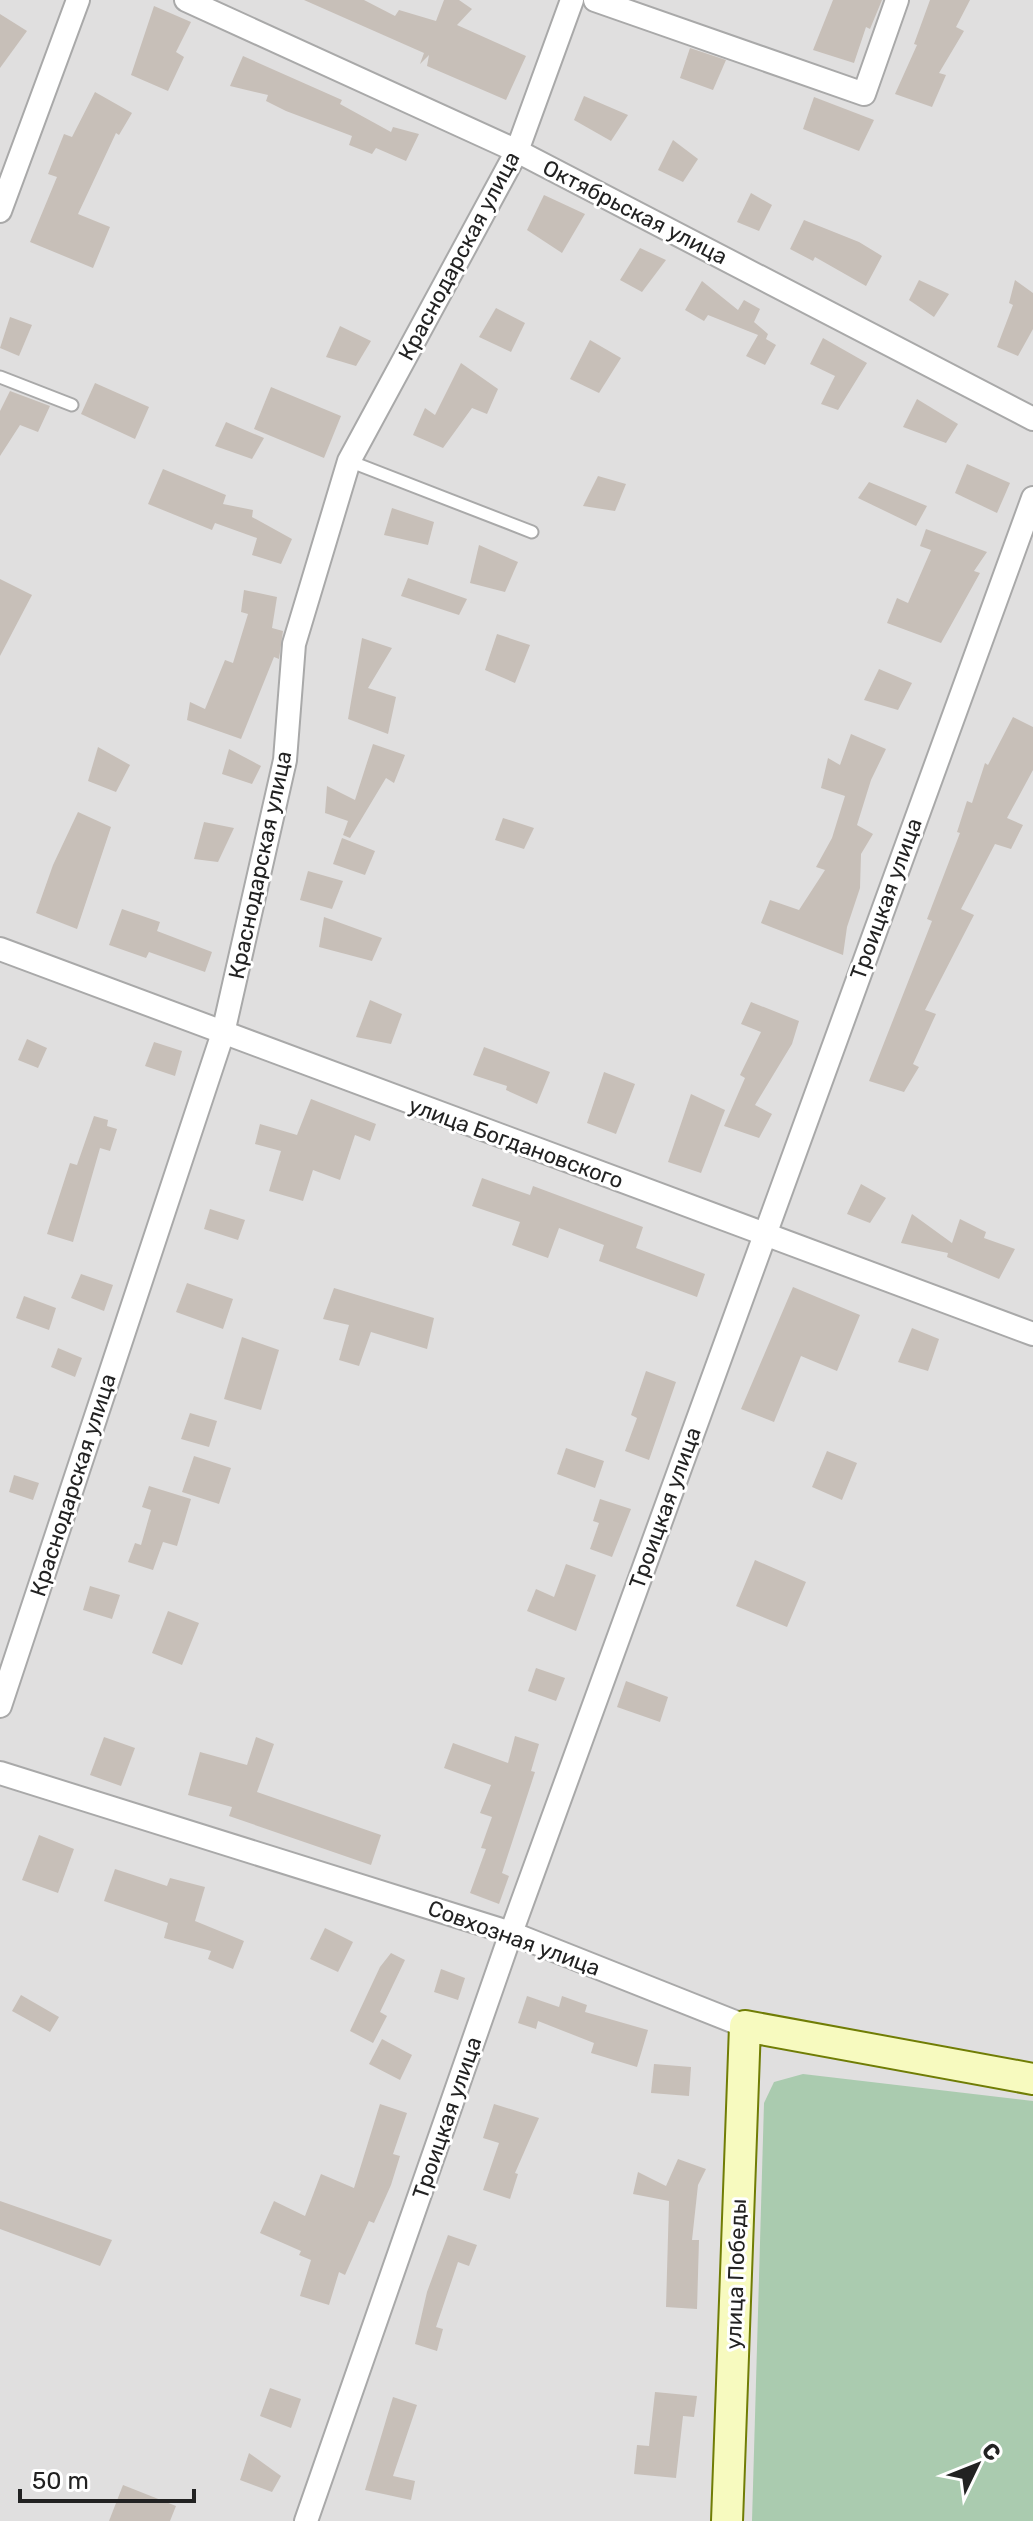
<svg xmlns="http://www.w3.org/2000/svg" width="1033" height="2521" viewBox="0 0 1033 2521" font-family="Rubik,sans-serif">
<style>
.residential{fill:#e0dfdf}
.cemetery{fill:#aacbaf}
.building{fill:#c7bfb8}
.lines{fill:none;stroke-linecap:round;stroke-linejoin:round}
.lane-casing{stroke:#a9a9a9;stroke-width:15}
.street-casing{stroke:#a9a9a9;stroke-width:26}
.secondary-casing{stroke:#707d05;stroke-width:34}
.lane{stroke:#fff;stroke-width:11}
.street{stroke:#fff;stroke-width:22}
.secondary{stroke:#f7fabf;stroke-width:30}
.labels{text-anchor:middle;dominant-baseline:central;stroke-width:6;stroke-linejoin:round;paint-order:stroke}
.street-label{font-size:22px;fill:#222;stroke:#fff}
</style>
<rect width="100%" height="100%" fill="#f2efe9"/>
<rect class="residential" x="0" y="0" width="1033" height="2521"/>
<polygon class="cemetery" points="803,2074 1033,2101 1033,2521 752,2521 764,2103 774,2082"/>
<g class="building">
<polygon points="304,0 364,0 395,16 399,10 436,21 444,0 459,0 472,9 457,25 526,56 506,100 427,66 429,55 420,64 424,53"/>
<polygon points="833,0 882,0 870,29 866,27 854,63 813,50"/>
<polygon points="930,0 970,0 956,27 964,31 939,73 946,75 932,107 895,94 917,45 914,44"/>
<polygon points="154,6 191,22 176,52 184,57 168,91 131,75"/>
<polygon points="0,14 27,31 0,68"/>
<polygon points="690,48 726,60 713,90 680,78"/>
<polygon points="243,56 342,100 340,104 391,132 393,127 419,134 406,161 376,148 372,154 349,145 352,136 286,111 266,101 268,95 230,86"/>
<polygon points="95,92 132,113 119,135 116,133 78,214 110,227 93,268 30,242 57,177 48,174 64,134 72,137"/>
<polygon points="584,96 628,115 611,141 574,120"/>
<polygon points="814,97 874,120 859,151 803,129"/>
<polygon points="673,140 698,159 683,182 658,170"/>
<polygon points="751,193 772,205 759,231 737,222"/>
<polygon points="544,195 585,214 562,253 527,230"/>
<polygon points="804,220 859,242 882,256 866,286 815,257 813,261 790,249"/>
<polygon points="640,248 666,260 642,292 620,280"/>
<polygon points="919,280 949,294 934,317 909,300"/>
<polygon points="1015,280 1033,293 1033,329 1018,356 997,347 1013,305 1009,303"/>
<polygon points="702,281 738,310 744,300 760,309 754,322 768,334 766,339 776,345 765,365 746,356 758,335 708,315 704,321 685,310"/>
<polygon points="496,308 525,323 511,352 479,337"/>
<polygon points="10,317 32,325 19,356 0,348"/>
<polygon points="340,326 371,341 356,366 326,357"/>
<polygon points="823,338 867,363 838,410 821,404 835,376 810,364"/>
<polygon points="590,340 621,358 599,393 570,379"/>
<polygon points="461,363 498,389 487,414 472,408 443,448 413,435 425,408 435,415"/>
<polygon points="95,383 149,407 135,439 81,414"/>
<polygon points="271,387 341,416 324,458 254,429"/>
<polygon points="10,391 50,406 38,432 20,425 0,456 0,411"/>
<polygon points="917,399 958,424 946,443 903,427"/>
<polygon points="226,422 264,438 252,459 215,446"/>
<polygon points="967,464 1010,483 997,513 955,493"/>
<polygon points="163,469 226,495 223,504 253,510 252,517 292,539 281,564 252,555 257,538 215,523 212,530 148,504"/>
<polygon points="598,476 626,484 615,511 583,506"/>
<polygon points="869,482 927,506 916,526 858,498"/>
<polygon points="392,508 434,522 428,545 384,535"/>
<polygon points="926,529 987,552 974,571 980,573 941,643 887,623 897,598 908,603 931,550 920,546"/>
<polygon points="479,545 518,562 505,592 470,583"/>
<polygon points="408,578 467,599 459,615 401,596"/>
<polygon points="0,579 32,595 0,656"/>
<polygon points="244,590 277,597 272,628 283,631 279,659 274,657 241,739 187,720 190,702 205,709 225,660 233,663 248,614 241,612"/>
<polygon points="497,634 530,645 515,683 485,670"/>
<polygon points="362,638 392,648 368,688 396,697 388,734 348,719"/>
<polygon points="879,669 912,683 898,710 864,700"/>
<polygon points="1013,717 1033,727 1033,770 1007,818 1023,825 1011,849 995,844 961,909 974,915 925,1010 936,1014 913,1064 919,1067 904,1092 869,1081 932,921 927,919 960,833 957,832 967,801 972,803 985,763 988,765"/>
<polygon points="851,734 886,749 871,780 857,825 873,834 861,854 860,888 847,927 843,955 761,923 770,900 799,910 825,870 816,867 832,838 845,796 821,788 828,758 840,765"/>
<polygon points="373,744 405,755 394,783 386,778 350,838 343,835 348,821 325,813 327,786 355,800"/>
<polygon points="98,747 130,765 116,792 88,781"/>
<polygon points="229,749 261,766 252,784 222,774"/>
<polygon points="78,812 111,827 77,929 36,913 53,865"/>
<polygon points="503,818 534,828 524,849 495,840"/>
<polygon points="204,822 234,828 218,862 194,859"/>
<polygon points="342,838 375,851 365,875 333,864"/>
<polygon points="308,871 343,881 332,909 300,900"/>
<polygon points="122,909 160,922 157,931 212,952 205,972 149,952 146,958 109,945"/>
<polygon points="324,917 382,938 372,961 319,947"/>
<polygon points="370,1000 402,1014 391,1044 356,1037"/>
<polygon points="751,1002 799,1021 792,1044 755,1105 772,1114 759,1138 724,1126 745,1078 740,1075 761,1032 741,1024"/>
<polygon points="27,1039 47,1048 38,1068 18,1060"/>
<polygon points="154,1042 182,1051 175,1076 145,1066"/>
<polygon points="484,1047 550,1072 537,1104 506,1090 507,1086 473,1075"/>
<polygon points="604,1072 635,1084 616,1134 587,1123"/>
<polygon points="691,1094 725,1110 701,1173 668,1162"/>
<polygon points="311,1099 376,1124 370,1141 355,1135 340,1180 313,1170 303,1201 269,1191 281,1151 255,1144 260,1124 297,1135"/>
<polygon points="94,1116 108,1120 107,1126 117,1129 110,1151 100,1148 73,1242 47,1234 70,1163 77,1165"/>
<polygon points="482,1178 530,1195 533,1186 643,1227 636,1248 705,1274 697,1297 599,1261 604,1245 559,1228 548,1258 512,1245 520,1222 472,1206"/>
<polygon points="861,1184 886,1198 870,1223 847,1214"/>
<polygon points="210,1209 245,1220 238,1240 204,1229"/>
<polygon points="912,1214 952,1243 960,1219 986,1232 984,1238 1015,1249 999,1279 947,1257 948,1253 901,1243"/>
<polygon points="81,1274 113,1285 104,1311 71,1298"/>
<polygon points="187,1283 233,1299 223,1329 176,1312"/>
<polygon points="793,1287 860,1315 837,1371 801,1356 774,1422 741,1409"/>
<polygon points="334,1288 434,1318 427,1349 371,1332 359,1366 339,1360 349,1325 323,1319"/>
<polygon points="24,1296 56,1308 49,1330 16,1318"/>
<polygon points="912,1328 939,1339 928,1371 898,1362"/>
<polygon points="242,1337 279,1350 261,1410 224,1399"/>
<polygon points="58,1348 82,1358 75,1377 51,1367"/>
<polygon points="646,1371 676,1382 649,1460 625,1451 637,1418 631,1415"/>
<polygon points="190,1413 217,1421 209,1447 181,1439"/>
<polygon points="566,1448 604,1461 595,1488 557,1474"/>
<polygon points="827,1451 857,1463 842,1500 812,1487"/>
<polygon points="194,1456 231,1468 219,1504 182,1492"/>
<polygon points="14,1475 39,1483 33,1500 9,1492"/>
<polygon points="149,1486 191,1499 177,1546 163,1542 153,1570 128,1562 135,1543 141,1545 151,1510 142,1507"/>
<polygon points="600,1499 631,1509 612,1557 590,1549 599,1523 593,1521"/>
<polygon points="755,1560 806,1582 787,1627 736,1606"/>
<polygon points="566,1564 596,1575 576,1631 527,1611 536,1589 554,1597"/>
<polygon points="90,1586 120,1595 112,1619 83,1610"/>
<polygon points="168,1611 199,1623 182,1665 152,1653"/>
<polygon points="536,1668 565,1678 556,1701 528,1691"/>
<polygon points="626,1681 668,1697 660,1722 617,1707"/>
<polygon points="515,1736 539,1744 531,1771 535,1772 502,1873 509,1876 499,1904 470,1893 486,1849 481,1848 492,1817 480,1813 491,1785 444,1768 453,1743 508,1763"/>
<polygon points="104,1737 135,1748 121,1786 90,1775"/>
<polygon points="256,1737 274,1744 257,1792 381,1835 371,1865 229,1816 232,1807 188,1795 200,1752 247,1765"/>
<polygon points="39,1835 74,1849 58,1893 22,1880"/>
<polygon points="115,1869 167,1886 170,1878 205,1887 195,1921 244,1941 233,1969 208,1959 211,1951 164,1938 168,1923 104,1901"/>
<polygon points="325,1928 353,1942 338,1972 310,1959"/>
<polygon points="391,1953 405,1960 380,2012 387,2016 373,2043 350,2031 380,1967"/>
<polygon points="441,1969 465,1978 458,2000 434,1992"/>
<polygon points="21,1995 59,2017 50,2032 12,2011"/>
<polygon points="527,1996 559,2007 562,1996 587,2005 585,2012 648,2030 637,2067 591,2053 594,2043 538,2021 536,2029 518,2023"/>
<polygon points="382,2039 412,2055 400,2080 369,2064"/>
<polygon points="654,2064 691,2067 689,2096 651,2093"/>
<polygon points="380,2104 407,2113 393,2154 400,2156 391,2185 374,2223 369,2221 345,2275 339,2272 329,2305 300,2296 311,2260 299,2255 301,2251 260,2233 274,2201 305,2216 321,2174 354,2188"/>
<polygon points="494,2104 539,2118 515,2173 518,2174 510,2199 483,2190 499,2143 483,2138"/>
<polygon points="678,2159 706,2169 698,2185 692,2240 699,2240 697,2309 666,2307 669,2201 633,2194 638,2172 666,2186"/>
<polygon points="0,2201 112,2240 100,2266 0,2229"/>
<polygon points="448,2235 477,2245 469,2266 458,2262 436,2327 443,2329 437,2351 415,2344 427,2292"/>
<polygon points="270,2388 301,2399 291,2428 260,2416"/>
<polygon points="655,2392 697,2396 694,2417 683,2416 676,2478 634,2474 637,2445 649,2446"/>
<polygon points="393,2397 417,2405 393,2476 415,2481 411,2500 365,2490"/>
<polygon points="249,2453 281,2476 272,2492 240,2480"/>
<polygon points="123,2485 176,2506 170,2521 109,2521"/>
</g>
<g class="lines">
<defs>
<g id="lane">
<polyline points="0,377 72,405"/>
<polyline points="349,461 532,532"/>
</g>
<g id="street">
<polyline points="186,0 517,151 1033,419"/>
<polyline points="595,0 864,94 897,0"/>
<polyline points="0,211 78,0"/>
<polyline points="0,949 1033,1334"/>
<polyline points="0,1706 223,1033 285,760 294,644 349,461 517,151 572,0"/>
<polyline points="0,1773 511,1933 745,2026"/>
<polyline points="306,2521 511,1933 1033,498"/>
</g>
<polyline id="secondary" points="727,2521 745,2026 1033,2079"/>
</defs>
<use href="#lane" class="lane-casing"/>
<use href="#street" class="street-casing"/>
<use href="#secondary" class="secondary-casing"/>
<use href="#lane" class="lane"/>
<use href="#street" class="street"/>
<use href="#secondary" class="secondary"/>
</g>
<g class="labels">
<g class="street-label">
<text transform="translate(635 212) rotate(27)">Октябрьская улица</text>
<text transform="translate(459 256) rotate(-62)">Краснодарская улица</text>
<text transform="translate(260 865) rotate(-78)">Краснодарская улица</text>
<text transform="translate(886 899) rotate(-70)">Троицкая улица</text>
<text transform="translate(516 1143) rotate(20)">улица Богдановского</text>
<text transform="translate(73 1485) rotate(-72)">Краснодарская улица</text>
<text transform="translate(665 1508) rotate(-70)">Троицкая улица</text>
<text transform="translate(514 1938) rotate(20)">Совхозная улица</text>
<text transform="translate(447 2118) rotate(-71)">Троицкая улица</text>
<text transform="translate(736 2274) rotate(-88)">улица Победы</text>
</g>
</g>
<g transform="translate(977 2465) rotate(47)" stroke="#ffffff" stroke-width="6" paint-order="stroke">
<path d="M0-6L14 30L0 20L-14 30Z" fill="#222222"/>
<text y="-12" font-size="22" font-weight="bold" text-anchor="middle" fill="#222222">С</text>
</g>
<path d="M20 2489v12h174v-12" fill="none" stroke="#222222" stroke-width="4"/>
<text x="32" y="2489" font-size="24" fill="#222222" stroke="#ffffff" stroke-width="6" paint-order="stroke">50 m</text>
</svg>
